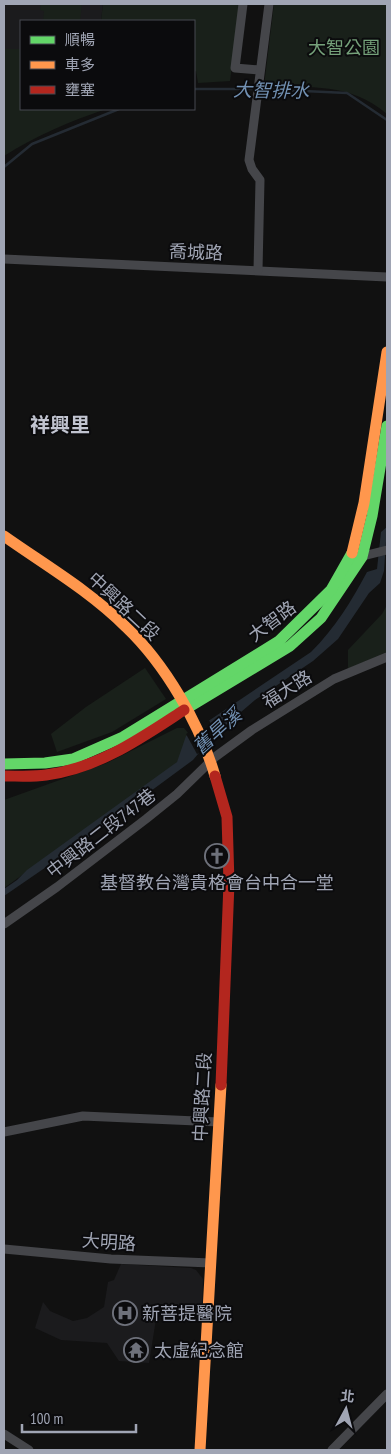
<svg xmlns="http://www.w3.org/2000/svg" width="391" height="1454" viewBox="0 0 391 1454" font-family="'PT Sans Narrow','Noto Sans TC',sans-serif">
<style>
.built{fill:#1b1b1d}
.green{fill:#19201a}
.water{fill:#242b33}
.pier{fill:#111}
.lines{fill:none;stroke-linecap:round;stroke-linejoin:round}
.stream{stroke:#242b33;stroke-width:2.5}
.street{stroke:#45464a;stroke-width:9}
.fast{stroke:#63d668;stroke-width:11}
.slow{stroke:#ff974d;stroke-width:11}
.jam{stroke:#b3261e;stroke-width:11}
.labels{text-anchor:middle;dominant-baseline:central;stroke-width:4;stroke-linejoin:round;paint-order:stroke}
.park-label{font-size:18px;fill:#75a17a;stroke:#0b0b0d}
.street-label{font-size:18px;fill:#a0a5b4;stroke:#0b0b0d}
.poi-label{font-size:18px;fill:#a0a5b4;stroke:#0b0b0d;text-anchor:start}
.water-label{font-size:19px;font-style:italic;fill:#7291b3;stroke:#0b0b0d}
.quarter-label{font-size:20px;font-weight:bold;fill:#c1c4d0;stroke:#0b0b0d}
</style>
<rect width="100%" height="100%" fill="#111"/>
<g class="built">
<polygon points="4,4 103,4 101,21 21,21 21,49 4,49"/>
<polygon points="121,1264 191,1268 196,1270 203,1279 202,1310 198,1314 157,1313 149,1363 119,1361 107,1343 61,1340 35,1328 43,1302 50,1311 73,1321 87,1318 104,1307 108,1282 114,1280"/>
</g>
<g class="green">
<polygon points="41,4 82,4 80,21 43,21 44,11 40,10"/>
<polygon points="103,4 240,4 230,81 198,83 196,71 194,72 194,21 101,21"/>
<path d="M274,4H387V114C350,82 310,88 264,86Z"/>
<path d="M4,49H21V109H106C71,121 35,136 4,156Z"/>
<polygon points="387,605 387,652 348,669 348,650 382,614"/>
<polygon points="145,668 166,699 112,732 57,752 51,734 86,707"/>
<polygon points="177,728 184,728 189,734 187,752 168,771 4,888 4,800 107,763"/>
</g>
<path class="water" d="M387,527L384,571L380,583L369,593L338,639L313,661L255,700L213,736L193,760L68,852L4,896V889L17,880L27,870L177,762L186,736L311,652C335,628 351,602 367,572L377,569L381,532Z"/>
<polygon class="pier" points="209,720 217,736 205,750 197,754 186,734"/>
<g class="lines">
<g class="stream">
<polyline points="194,89 255,89"/>
<polyline points="260,89 347,93 387,120"/>
<polyline points="4,167 32,144 119,109"/>
</g>
<g class="street">
<polyline points="243,4 235,68 260,70"/>
<polyline points="4,259 387,277"/>
<polyline points="258,270 260,180 252,169 249,160 269,4"/>
<polyline points="359,557 387,550"/>
<polyline points="4,924 57,887 146,819 177,794 215,757 252,730 334,679 387,657"/>
<polyline points="4,1132 83,1116 219,1122"/>
<polyline points="4,1249 111,1259 211,1263"/>
<polyline points="4,1434 29,1450"/>
<polyline points="332,1450 387,1394"/>
</g>
<g class="fast">
<polyline points="184,710 290,646 321,618 362,557 372,516 387,426"/>
<polyline points="4,764 45,763 73,759 123,737 279,641 331,590 352,553"/>
</g>
<g class="slow">
<path d="M4,536C45,565 90,591 126,627C165,664 200,724 215,776"/>
<polyline points="352,553 364,503 387,352"/>
<polyline points="200,1450 221,1085"/>
</g>
<g class="jam">
<path d="M4,776C18,776 33,777 46,775C99,768 141,738 184,710"/>
<polyline points="215,776 227,817 229,883 221,1085"/>
</g>
</g>
<defs>
<symbol id="church-ring" viewBox="-11 -11 22 22"><circle r="9.5" fill="#0b0b0d" stroke="#6e717b" stroke-width="1.5"/><path d="M-1.2-6h2.4v3.5h3.3v2.4h-3.3V6h-2.4V-.1h-3.3v-2.4h3.3Z" fill="#6e717b"/></symbol>
<symbol id="hospital-ring" viewBox="-11 -11 22 22"><circle r="9.5" fill="#0b0b0d" stroke="#6e717b" stroke-width="1.5"/><path d="M-5-5h3v3.5h4V-5h3V5h-3V1.5h-4V5h-3Z" fill="#6e717b"/></symbol>
<symbol id="temple-ring" viewBox="-11 -11 22 22"><circle r="9.5" fill="#0b0b0d" stroke="#6e717b" stroke-width="1.5"/><path d="M0-6L5-2H3V0L6.5 2.5H4V6H1.5V3h-3V6H-4V2.5H-6.5L-3 0V-2H-5Z" fill="#6e717b"/></symbol>
</defs>
<g fill-rule="evenodd">
<use href="#church-ring" x="203" y="842" width="28" height="28"/>
<use href="#hospital-ring" x="111" y="1299" width="28" height="28"/>
<use href="#temple-ring" x="122" y="1336" width="28" height="28"/>
</g>
<g class="labels">
<g class="park-label">
<text x="344" y="47">大智公園</text>
</g>
<g class="street-label">
<text transform="translate(196 252) rotate(2)">喬城路</text>
<text transform="translate(124 606) rotate(43)">中興路二段</text>
<text transform="translate(272 621) rotate(-37)">大智路</text>
<text transform="translate(287 689) rotate(-32)">福大路</text>
<text transform="translate(101 833) rotate(-38)">中興路二段747巷</text>
<text transform="translate(202 1097) rotate(-87)">中興路二段</text>
<text transform="translate(109 1242) rotate(4)">大明路</text>
</g>
<g class="poi-label">
<text x="217" y="882" text-anchor="middle">基督教台灣貴格會台中合一堂</text>
<text x="142" y="1313">新菩提醫院</text>
<text x="154" y="1350">太虛紀念館</text>
</g>
<g class="water-label">
<text transform="translate(271 90) rotate(1)">大智排水</text>
<text transform="translate(217 731) rotate(-42)">舊旱溪</text>
</g>
<g class="quarter-label">
<text x="60" y="425">祥興里</text>
</g>
</g>
<rect width="391" height="1454" fill="none" stroke="#a0a5b4" stroke-width="10"/>
<rect x="20" y="20" width="175" height="90" fill="#0b0b0d" stroke="#474950"/>
<rect x="30" y="36" width="25" height="8" fill="#63d668" stroke="#474950"/>
<text x="65" y="45" font-size="15" fill="#a0a5b4">順暢</text>
<rect x="30" y="61" width="25" height="8" fill="#ff974d" stroke="#474950"/>
<text x="65" y="70" font-size="15" fill="#a0a5b4">車多</text>
<rect x="30" y="86" width="25" height="8" fill="#b3261e" stroke="#474950"/>
<text x="65" y="95" font-size="15" fill="#a0a5b4">壅塞</text>
<g transform="translate(346 1409) rotate(7)" stroke="#0b0b0d" stroke-width="4" paint-order="stroke">
<path d="M0-4L9 19L0 12L-9 19Z" fill="#a0a5b4"/>
<text y="-8" font-size="14" font-weight="bold" text-anchor="middle" fill="#a0a5b4">北</text>
</g>
<path d="M22 1424v8h114v-8" fill="none" stroke="#a0a5b4" stroke-width="2.5"/>
<text x="30" y="1424" font-size="15" fill="#a0a5b4" stroke="#0b0b0d" stroke-width="4" paint-order="stroke">100 m</text>
</svg>
